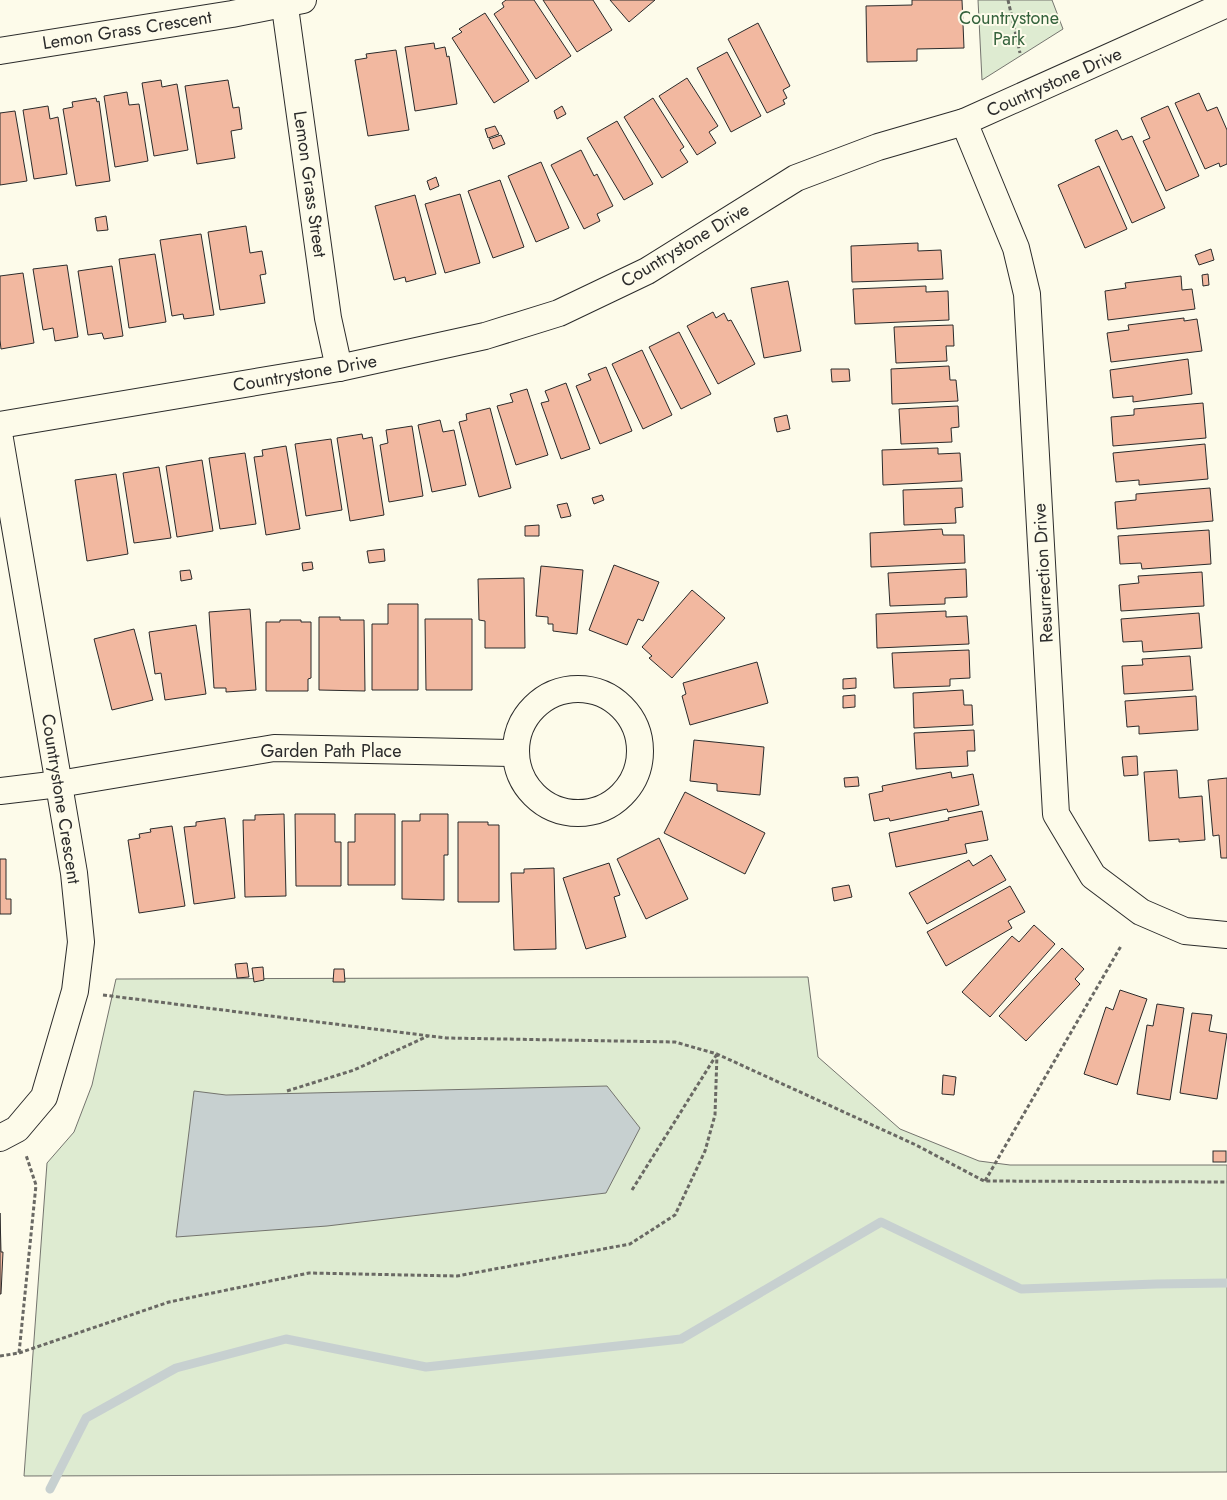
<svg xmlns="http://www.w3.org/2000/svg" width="1227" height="1500" viewBox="0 0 1227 1500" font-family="Jost,sans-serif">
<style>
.green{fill:#deebd1;stroke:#74746e}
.water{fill:#c7d0d0;stroke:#74746e}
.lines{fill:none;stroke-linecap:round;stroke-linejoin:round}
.stream{stroke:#c7d0d0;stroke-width:9}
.building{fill:#f2b8a0;stroke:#2b2b2b}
.street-casing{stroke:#2b2b2b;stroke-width:28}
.path{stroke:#6a6964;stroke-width:3;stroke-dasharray:4 2.5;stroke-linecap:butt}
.street{stroke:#fdfbea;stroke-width:26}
.labels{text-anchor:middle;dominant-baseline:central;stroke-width:4;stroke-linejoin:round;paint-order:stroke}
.park-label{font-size:18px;fill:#34623c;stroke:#fdfbea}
.street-label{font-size:18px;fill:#2b2b2b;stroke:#fdfbea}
</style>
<rect width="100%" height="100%" fill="#fdfbea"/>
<g class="green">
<polygon points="978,0 1052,0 1063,29 982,80"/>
<polygon points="808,977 818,1057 900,1129 979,1161 1010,1165 1227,1165 1227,1472 24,1476 47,1163 74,1132 92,1085 116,979"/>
</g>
<polygon class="water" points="607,1086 640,1128 606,1193 327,1226 176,1237 194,1091 226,1095"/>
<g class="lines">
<polyline class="stream" points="50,1489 86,1418 176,1368 286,1339 426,1367 681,1339 881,1222 1021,1289 1156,1284 1227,1283"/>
</g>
<g class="building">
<polygon points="506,0 534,0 571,56 536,79 494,14 504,7 502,3"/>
<polygon points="543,0 593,0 612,30 577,52"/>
<polygon points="610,0 655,0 629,22"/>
<polygon points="912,0 962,0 964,48 917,49 917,61 867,62 866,6 912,5"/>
<polygon points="485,13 529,81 494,103 452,38 462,32 459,29"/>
<polygon points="758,23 790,86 783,90 787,98 783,100 785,104 767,113 728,39"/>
<polygon points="434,43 435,49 445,47 447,57 449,56 457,104 415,111 405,47"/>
<polygon points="396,50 409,130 368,136 355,60 367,58 366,54"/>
<polygon points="727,52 761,116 731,132 697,68"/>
<polygon points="687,78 718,126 709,132 716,143 697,155 659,96"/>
<polygon points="161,80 162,87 177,84 188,150 154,156 142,83"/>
<polygon points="228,80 233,108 239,107 242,129 231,131 235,158 197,164 185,86"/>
<polygon points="127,92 129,105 139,104 148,161 115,167 104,96"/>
<polygon points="1199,93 1207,111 1217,107 1227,130 1227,164 1220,167 1219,163 1205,169 1175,103"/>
<polygon points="96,98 97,102 99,101 110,181 76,186 63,109 73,107 72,102"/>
<polygon points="653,98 684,147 680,150 688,162 662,178 624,117"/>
<polygon points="48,106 50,119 58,117 67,174 34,179 23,110"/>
<polygon points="562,106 566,114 557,119 554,111"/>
<polygon points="1168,106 1199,176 1166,191 1143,141 1150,138 1141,118"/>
<polygon points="15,111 27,181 0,185 0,113"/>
<polygon points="617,121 653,184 624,200 587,138"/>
<polygon points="495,126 499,134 488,138 485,129"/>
<polygon points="1117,130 1122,140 1132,136 1165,208 1132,223 1095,140"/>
<polygon points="501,135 505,144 493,149 489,139"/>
<polygon points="581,150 594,176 597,174 613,206 597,214 600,221 584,229 551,165"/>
<polygon points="541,162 569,228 536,242 508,176"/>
<polygon points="1099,166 1127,229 1085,248 1058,185"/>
<polygon points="436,177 439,186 430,190 427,181"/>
<polygon points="500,180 524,247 493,258 468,191"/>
<polygon points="460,194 480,263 445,273 425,204"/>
<polygon points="415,195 436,274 406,282 405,277 394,280 375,206"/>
<polygon points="106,216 108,230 97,231 95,218"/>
<polygon points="246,226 250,253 262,251 266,274 260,275 265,303 220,310 208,232"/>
<polygon points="201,234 214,315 184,319 183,314 172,316 160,240"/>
<polygon points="918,243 918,251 941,250 943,279 852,282 851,246"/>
<polygon points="1211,249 1214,260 1199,265 1195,255"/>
<polygon points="155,254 166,322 129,328 119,259"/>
<polygon points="67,265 78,337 55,341 53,328 43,330 33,269"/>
<polygon points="112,266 123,336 104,339 102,333 88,335 78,271"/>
<polygon points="23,273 34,343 1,349 0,340 0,276"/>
<polygon points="1208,274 1209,285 1203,286 1202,275"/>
<polygon points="1181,276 1182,290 1192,289 1195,309 1108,320 1105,291 1126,288 1125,283"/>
<polygon points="788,281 801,351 764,358 751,288"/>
<polygon points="926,286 926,292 948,291 949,320 855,324 853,289"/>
<polygon points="713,312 716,318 724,313 728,321 731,320 755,364 718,384 687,326"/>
<polygon points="1184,318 1184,321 1197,319 1202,351 1111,362 1107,333 1129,330 1128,325"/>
<polygon points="953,325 954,346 946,346 947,361 896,363 894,327"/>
<polygon points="679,332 711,394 681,409 649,347"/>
<polygon points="642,350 672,415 643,429 612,364"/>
<polygon points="1188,359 1192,394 1133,402 1133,396 1113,398 1110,370"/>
<polygon points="949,366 950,380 956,380 958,401 892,404 891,369"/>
<polygon points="606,367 632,431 600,444 576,386 591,380 588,374"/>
<polygon points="831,369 849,369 850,381 832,382"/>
<polygon points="566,383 590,449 561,459 541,403 549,401 545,391"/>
<polygon points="527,389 548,455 516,465 497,406 513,402 510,394"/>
<polygon points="1203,403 1206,438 1113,446 1111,417 1134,415 1134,409"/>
<polygon points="958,406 959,427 951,428 952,442 901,444 899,409"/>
<polygon points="490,408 511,488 479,497 459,422 467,420 466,414"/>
<polygon points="787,415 790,429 777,432 774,418"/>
<polygon points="440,420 443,432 454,430 466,485 432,492 418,425"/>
<polygon points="412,426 423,496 389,502 380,445 388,443 386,430"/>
<polygon points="362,434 363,439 372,437 384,515 350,521 337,438"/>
<polygon points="331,439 342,510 306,516 295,444"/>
<polygon points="1205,444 1208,479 1139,485 1139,480 1116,482 1113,453"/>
<polygon points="286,446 300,529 266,535 254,457 263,456 262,450"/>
<polygon points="938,448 938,454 960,453 962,481 883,485 882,450"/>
<polygon points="245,453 256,524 220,529 209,458"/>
<polygon points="202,460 213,531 177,537 166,466"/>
<polygon points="159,467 171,538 134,543 123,473"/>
<polygon points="116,474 128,554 87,561 75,480"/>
<polygon points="962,488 963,507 955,508 956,523 904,525 903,490"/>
<polygon points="1210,488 1213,521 1117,529 1115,502 1136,500 1136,494"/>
<polygon points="602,495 604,500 594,504 592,498"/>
<polygon points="567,503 571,516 561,518 557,505"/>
<polygon points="539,525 539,536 525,536 525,526"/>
<polygon points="942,529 943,535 964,535 965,563 871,567 870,533"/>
<polygon points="1209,530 1211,564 1142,569 1141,563 1120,564 1118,536"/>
<polygon points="384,549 385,561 369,563 367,551"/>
<polygon points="312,562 313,569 303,571 302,563"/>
<polygon points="614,565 659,582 643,621 638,619 627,645 589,630"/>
<polygon points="541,566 583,570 577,634 553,631 553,624 548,624 548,617 536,616"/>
<polygon points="966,569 967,597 945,598 945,604 890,606 888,573"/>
<polygon points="190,570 192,579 181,581 180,571"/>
<polygon points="1202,572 1204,606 1121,611 1119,585 1139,583 1138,576"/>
<polygon points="524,578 525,648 485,648 485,621 479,620 478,579"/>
<polygon points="692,590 725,618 672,678 649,658 652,656 642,647"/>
<polygon points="388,604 418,604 418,690 372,690 372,624 388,624"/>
<polygon points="250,609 256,690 226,692 226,688 214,688 209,612"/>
<polygon points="946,611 946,617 967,616 969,644 877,648 876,614"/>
<polygon points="1199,613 1202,648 1143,652 1142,641 1123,642 1121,619"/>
<polygon points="319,617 340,617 340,620 364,620 365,691 319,690"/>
<polygon points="425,619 472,619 472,690 426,690"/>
<polygon points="280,620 301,620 301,622 311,622 311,678 308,679 308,691 266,691 266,622 280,622"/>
<polygon points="196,625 206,694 165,700 161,673 155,674 149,632"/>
<polygon points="134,629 153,700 112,710 94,639"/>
<polygon points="969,650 970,678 950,679 950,686 894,688 892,653"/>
<polygon points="1190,656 1193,690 1124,694 1122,666 1143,665 1142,659"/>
<polygon points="757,662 768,703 690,725 682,696 686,694 683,683"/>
<polygon points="856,678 856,688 843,689 843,679"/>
<polygon points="963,690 964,705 972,705 973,725 914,728 913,693"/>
<polygon points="855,695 855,707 843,708 843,696"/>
<polygon points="1196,696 1198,730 1139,734 1139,726 1127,727 1125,701"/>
<polygon points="974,730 975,751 967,751 968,766 916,769 914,733"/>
<polygon points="694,740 764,747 760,795 717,791 717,784 690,781"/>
<polygon points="1137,756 1138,775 1124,776 1122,757"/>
<polygon points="1177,770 1179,798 1202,796 1205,840 1179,842 1179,839 1149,841 1144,772"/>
<polygon points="951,772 952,778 973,774 979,805 948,812 947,809 890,821 889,818 874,821 869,794 883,791 882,786"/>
<polygon points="858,777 859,786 845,787 844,778"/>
<polygon points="1227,778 1227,858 1221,858 1219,835 1213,836 1208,780"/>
<polygon points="685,792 765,833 745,874 664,833"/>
<polygon points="982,811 988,840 965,844 967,853 896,867 889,833 949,820 948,818"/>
<polygon points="284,814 286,896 245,897 243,820 255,820 255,815"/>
<polygon points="295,814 335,814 335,842 341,842 341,886 296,886"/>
<polygon points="355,814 395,814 395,885 348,885 348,842 355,842"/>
<polygon points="420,814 448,814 448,855 444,855 444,900 402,899 402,821 420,821"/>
<polygon points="225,818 235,898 194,904 184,827 196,826 196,822"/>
<polygon points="458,822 488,822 488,825 499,825 499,902 458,902"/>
<polygon points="172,826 185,906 139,913 128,840 140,838 139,834 151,832 150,829"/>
<polygon points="659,838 688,899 646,919 617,859"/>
<polygon points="991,855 1006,880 927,924 909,893 969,860 973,866"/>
<polygon points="0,859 6,859 6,899 11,899 11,914 0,914"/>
<polygon points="609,863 620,895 614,897 626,937 586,949 563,878"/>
<polygon points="554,868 556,949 514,950 511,873 524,873 524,869"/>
<polygon points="849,885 852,897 834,901 832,888"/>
<polygon points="1010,886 1025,912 1008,921 1012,928 946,966 927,932"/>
<polygon points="1034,925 1055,944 990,1017 962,992 1012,936 1019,942"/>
<polygon points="1062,948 1084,969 1075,979 1080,984 1026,1041 999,1016"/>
<polygon points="247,963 249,977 237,978 235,964"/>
<polygon points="263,967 264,980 254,982 252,968"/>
<polygon points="334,969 344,969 345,982 333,982"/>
<polygon points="1120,990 1147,999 1117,1085 1084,1074 1106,1007 1113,1010"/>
<polygon points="1157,1004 1184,1008 1170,1100 1137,1094 1147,1025 1153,1026"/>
<polygon points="1192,1013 1212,1015 1209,1031 1227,1034 1217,1099 1180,1093"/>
<polygon points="943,1075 956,1077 954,1095 942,1094"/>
<rect x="1213" y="1151" width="13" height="11"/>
<polygon points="0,1213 1,1252 3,1252 1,1294 0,1294"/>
</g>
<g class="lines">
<defs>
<g id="street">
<polyline points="284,0 328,318 339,368"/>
<polyline points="0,51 232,14 303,0"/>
<polyline points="964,122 1016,248 1027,294 1056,814 1093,876 1141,912 1185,931 1227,935"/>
<polyline points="0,425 339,368 485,336 559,313 647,271 796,178 878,147 964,122 1227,4"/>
<polyline points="0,439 74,873 81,942 75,991 44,1097 17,1129 0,1138"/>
<circle cx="578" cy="751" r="62"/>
<polyline points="0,791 59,784 274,748 515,753"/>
</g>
</defs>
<use href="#street" class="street-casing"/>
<g class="path">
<polyline points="1008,0 1020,53"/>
<polyline points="103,995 446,1038 675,1042 717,1054 916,1145 984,1181 1227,1182"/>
<polyline points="287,1091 354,1070 428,1036"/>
<polyline points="985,1181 1121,946"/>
<polyline points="632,1190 717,1054"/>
<polyline points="19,1353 169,1302 309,1273 457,1276 630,1244 675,1215 705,1151 715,1115 717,1054"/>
<polyline points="0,1356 19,1353 36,1185 26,1155"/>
</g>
<use href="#street" class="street"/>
</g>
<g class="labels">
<g class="park-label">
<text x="1009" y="18">Countrystone<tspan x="1009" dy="21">Park</tspan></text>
</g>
<g class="street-label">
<text transform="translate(127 30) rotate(-9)">Lemon Grass Crescent</text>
<text transform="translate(1054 82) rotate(-24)">Countrystone Drive</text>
<text transform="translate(310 184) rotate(82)">Lemon Grass Street</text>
<text transform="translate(685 245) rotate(-31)">Countrystone Drive</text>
<text transform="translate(305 373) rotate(-10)">Countrystone Drive</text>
<text transform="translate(1043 573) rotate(-93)">Resurrection Drive</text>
<text x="331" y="751">Garden Path Place</text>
<text transform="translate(61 799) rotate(81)">Countrystone Crescent</text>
</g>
</g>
</svg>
